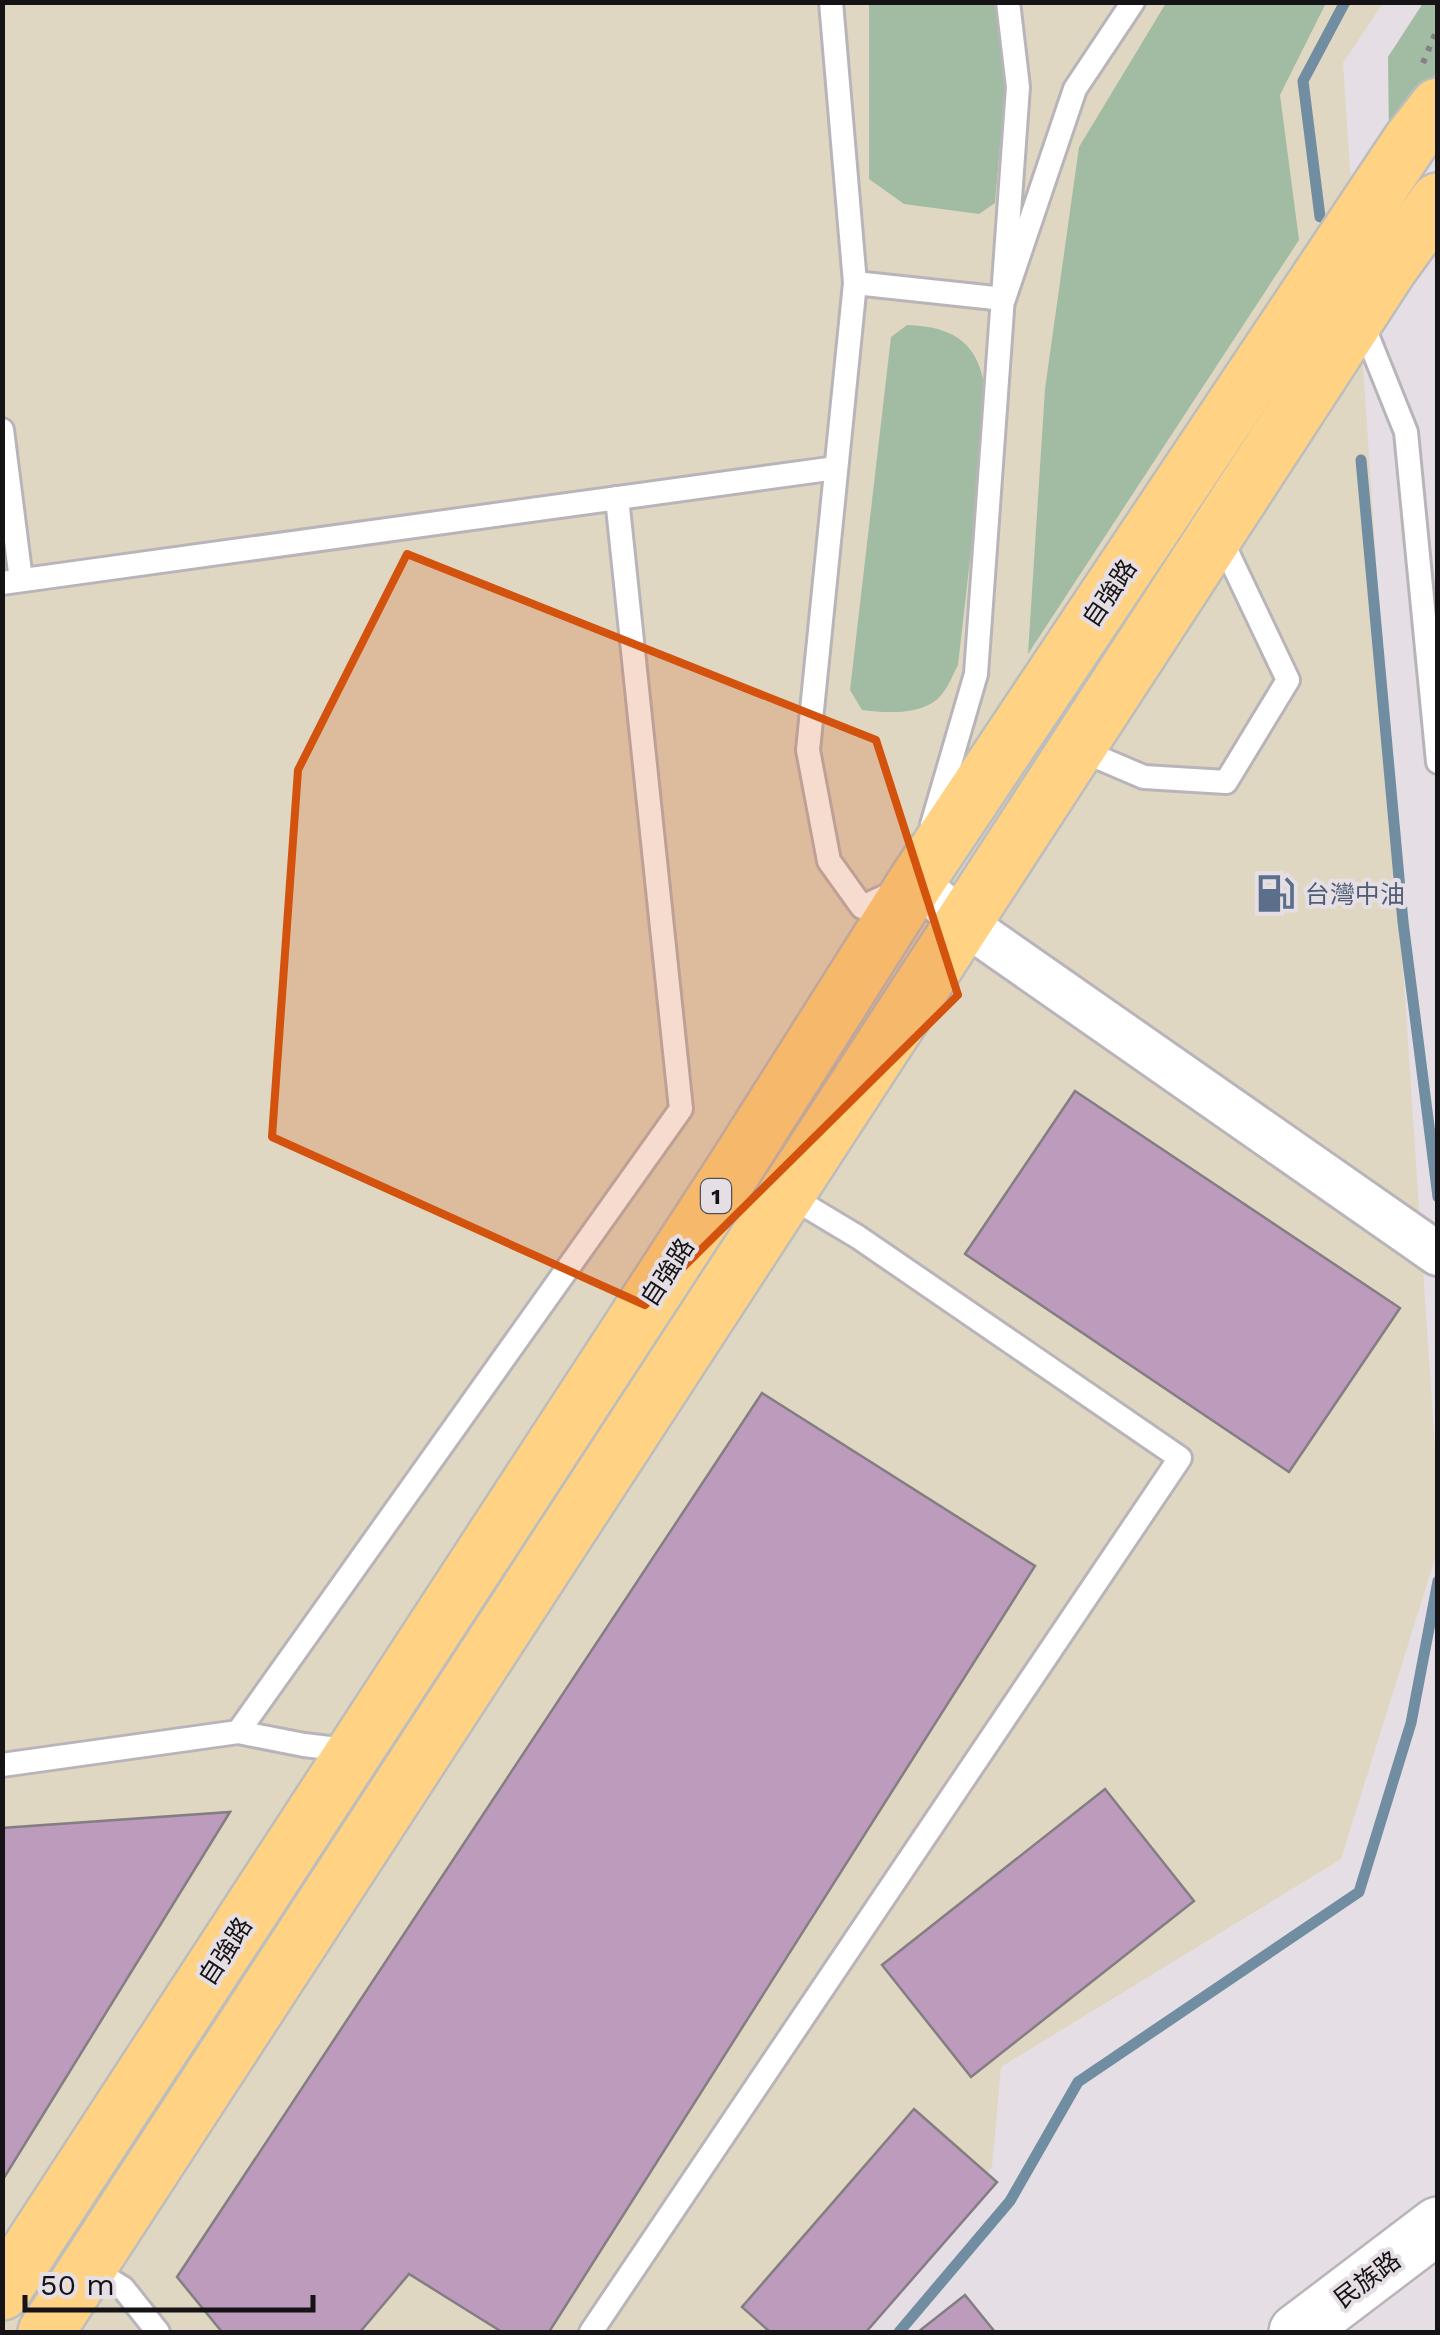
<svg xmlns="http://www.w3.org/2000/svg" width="1440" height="2335" font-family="'Work Sans','Noto Sans TC',sans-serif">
	<rect width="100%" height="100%" fill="#e5dfe5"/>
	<!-- industrial -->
	<polygon fill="#e0d7c2" points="3,3 1383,3 1343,63 1437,1479 1438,1549 1341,1859 1001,2067 992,2167 851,2332 3,2332"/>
	<!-- green -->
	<g fill="#a2bca3">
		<polygon points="869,3 996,3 1006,78 995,203 979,214 904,204 869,179"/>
		<polygon points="1166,3 1326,3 1280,95 1299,240 1028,654 1045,389 1079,147"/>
		<polygon points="1423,3 1437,3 1437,72 1389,140 1388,57"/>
		<path d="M907,325C968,327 984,355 987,410L958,665C953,674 949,686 942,694C925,716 887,713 862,710L850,690L891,337Z"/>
	</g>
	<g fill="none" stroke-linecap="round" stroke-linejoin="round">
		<!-- stream -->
		<g stroke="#718da2" stroke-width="11">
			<polyline points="1320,217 1303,81 1345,2"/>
			<polyline points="1361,460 1403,922 1438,1197"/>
			<polyline points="899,2332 1010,2201 1078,2082 1359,1892 1411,1723 1438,1581"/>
		</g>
	</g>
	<!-- building -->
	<g fill="#bd9bbc" stroke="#837e83" stroke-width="2.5">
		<polygon points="1075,1091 1400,1308 1289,1472 965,1254"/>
		<polygon points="762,1393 1035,1566 549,2332 502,2332 409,2274 360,2332 222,2332 177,2277"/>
		<polygon points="1105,1789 1194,1901 971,2077 882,1965"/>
		<polygon points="230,1812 2,2181 2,1828"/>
		<polygon points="914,2109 997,2182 866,2332 770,2332 742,2307"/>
		<polygon points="965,2295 995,2332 918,2332"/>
	</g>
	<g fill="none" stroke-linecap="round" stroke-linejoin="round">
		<defs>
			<g id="service">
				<polyline points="831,2 855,283 808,750 829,861 862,907 895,892"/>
				<polyline points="855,283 1004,299 1075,89 1133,2"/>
				<polyline points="1361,320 1406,432 1438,762"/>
				<polyline points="2,430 21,580"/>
				<polyline points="2,583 836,468"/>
				<polyline points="1078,749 1144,777 1226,782 1288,680 1220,537"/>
				<polyline points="932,825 976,674 1018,87 1008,2"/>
				<polyline points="238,1732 681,1109 617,498"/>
				<polyline points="2,1765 238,1732 304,1745 355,1751"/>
				<polyline points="89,2267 123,2288 158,2332"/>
				<polyline points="591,2332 1180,1458 858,1237 788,1195"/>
			</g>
			<polyline id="minor" points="916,882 964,923 1438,1254"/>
			<polyline id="secondary" points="1297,2332 1438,2225"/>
			<g id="primary">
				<polyline points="2,2292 735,1168 916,882 1410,142 1438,106"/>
				<polyline points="46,2332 1390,267 1438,201"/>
			</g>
		</defs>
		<!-- service casing -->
		<use href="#service" stroke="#b9b4b9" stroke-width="28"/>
		<!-- minor casing -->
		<use href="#minor" stroke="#b9b4b9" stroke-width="48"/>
		<!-- secondary casing -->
		<use href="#secondary" stroke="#b9b4b9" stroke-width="60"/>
		<!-- primary casing -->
		<use href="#primary" stroke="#bdbdbd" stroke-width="60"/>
		<!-- path -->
		<polyline stroke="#848084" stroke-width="6" stroke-dasharray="5 8" stroke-linecap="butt" points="1423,63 1438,27"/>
		<!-- service -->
		<use href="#service" stroke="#fff" stroke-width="22"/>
		<!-- minor -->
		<use href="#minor" stroke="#fff" stroke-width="42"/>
		<!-- secondary -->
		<use href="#secondary" stroke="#fff" stroke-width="55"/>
		<!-- primary -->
		<use href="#primary" stroke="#ffd383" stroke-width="55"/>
	</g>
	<!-- marked area -->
	<path fill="#d3520d" fill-opacity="0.2" stroke="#d3520d" stroke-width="8" stroke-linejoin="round" d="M407,554L876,740L958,995L645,1305L272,1137L298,770Z"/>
	<!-- icons -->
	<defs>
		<symbol id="fuel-bare" viewBox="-9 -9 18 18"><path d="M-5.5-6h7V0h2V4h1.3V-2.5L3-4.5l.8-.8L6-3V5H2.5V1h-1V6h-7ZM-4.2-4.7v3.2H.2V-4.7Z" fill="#5c6f8a" stroke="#e5dfe5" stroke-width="2.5" paint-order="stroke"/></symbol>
	</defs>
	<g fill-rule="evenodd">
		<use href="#fuel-bare" x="1248" y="866" width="55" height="55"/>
	</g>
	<g text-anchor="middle" stroke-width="8" stroke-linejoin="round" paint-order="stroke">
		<!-- shield labels -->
		<rect fill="#e5dfe5" stroke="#535053" stroke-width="2.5" x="701" y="1179" width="30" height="34" rx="8"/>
		<g font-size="22" font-weight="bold" fill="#151315">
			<text x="716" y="1204">1</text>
		</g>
		<!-- street labels -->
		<g font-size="25" fill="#151315" stroke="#e5dfe5">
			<text transform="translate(1109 593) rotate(-56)" y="9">自強路</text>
			<text transform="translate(667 1272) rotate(-57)" y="9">自強路</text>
			<text transform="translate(225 1951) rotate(-57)" y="9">自強路</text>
			<text transform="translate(1367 2279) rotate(-37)" y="9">民族路</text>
		</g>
		<!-- service labels -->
		<g font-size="25" fill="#4e5e75" stroke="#e5dfe5" text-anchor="start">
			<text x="1305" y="903">台灣中油</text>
		</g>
	</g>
	<!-- border -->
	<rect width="1440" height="2335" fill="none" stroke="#151315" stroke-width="10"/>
	<!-- scale -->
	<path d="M25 2295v15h288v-15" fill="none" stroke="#151315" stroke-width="5"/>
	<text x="40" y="2295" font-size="30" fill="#151315" stroke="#e5dfe5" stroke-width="8" paint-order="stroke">50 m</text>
</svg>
